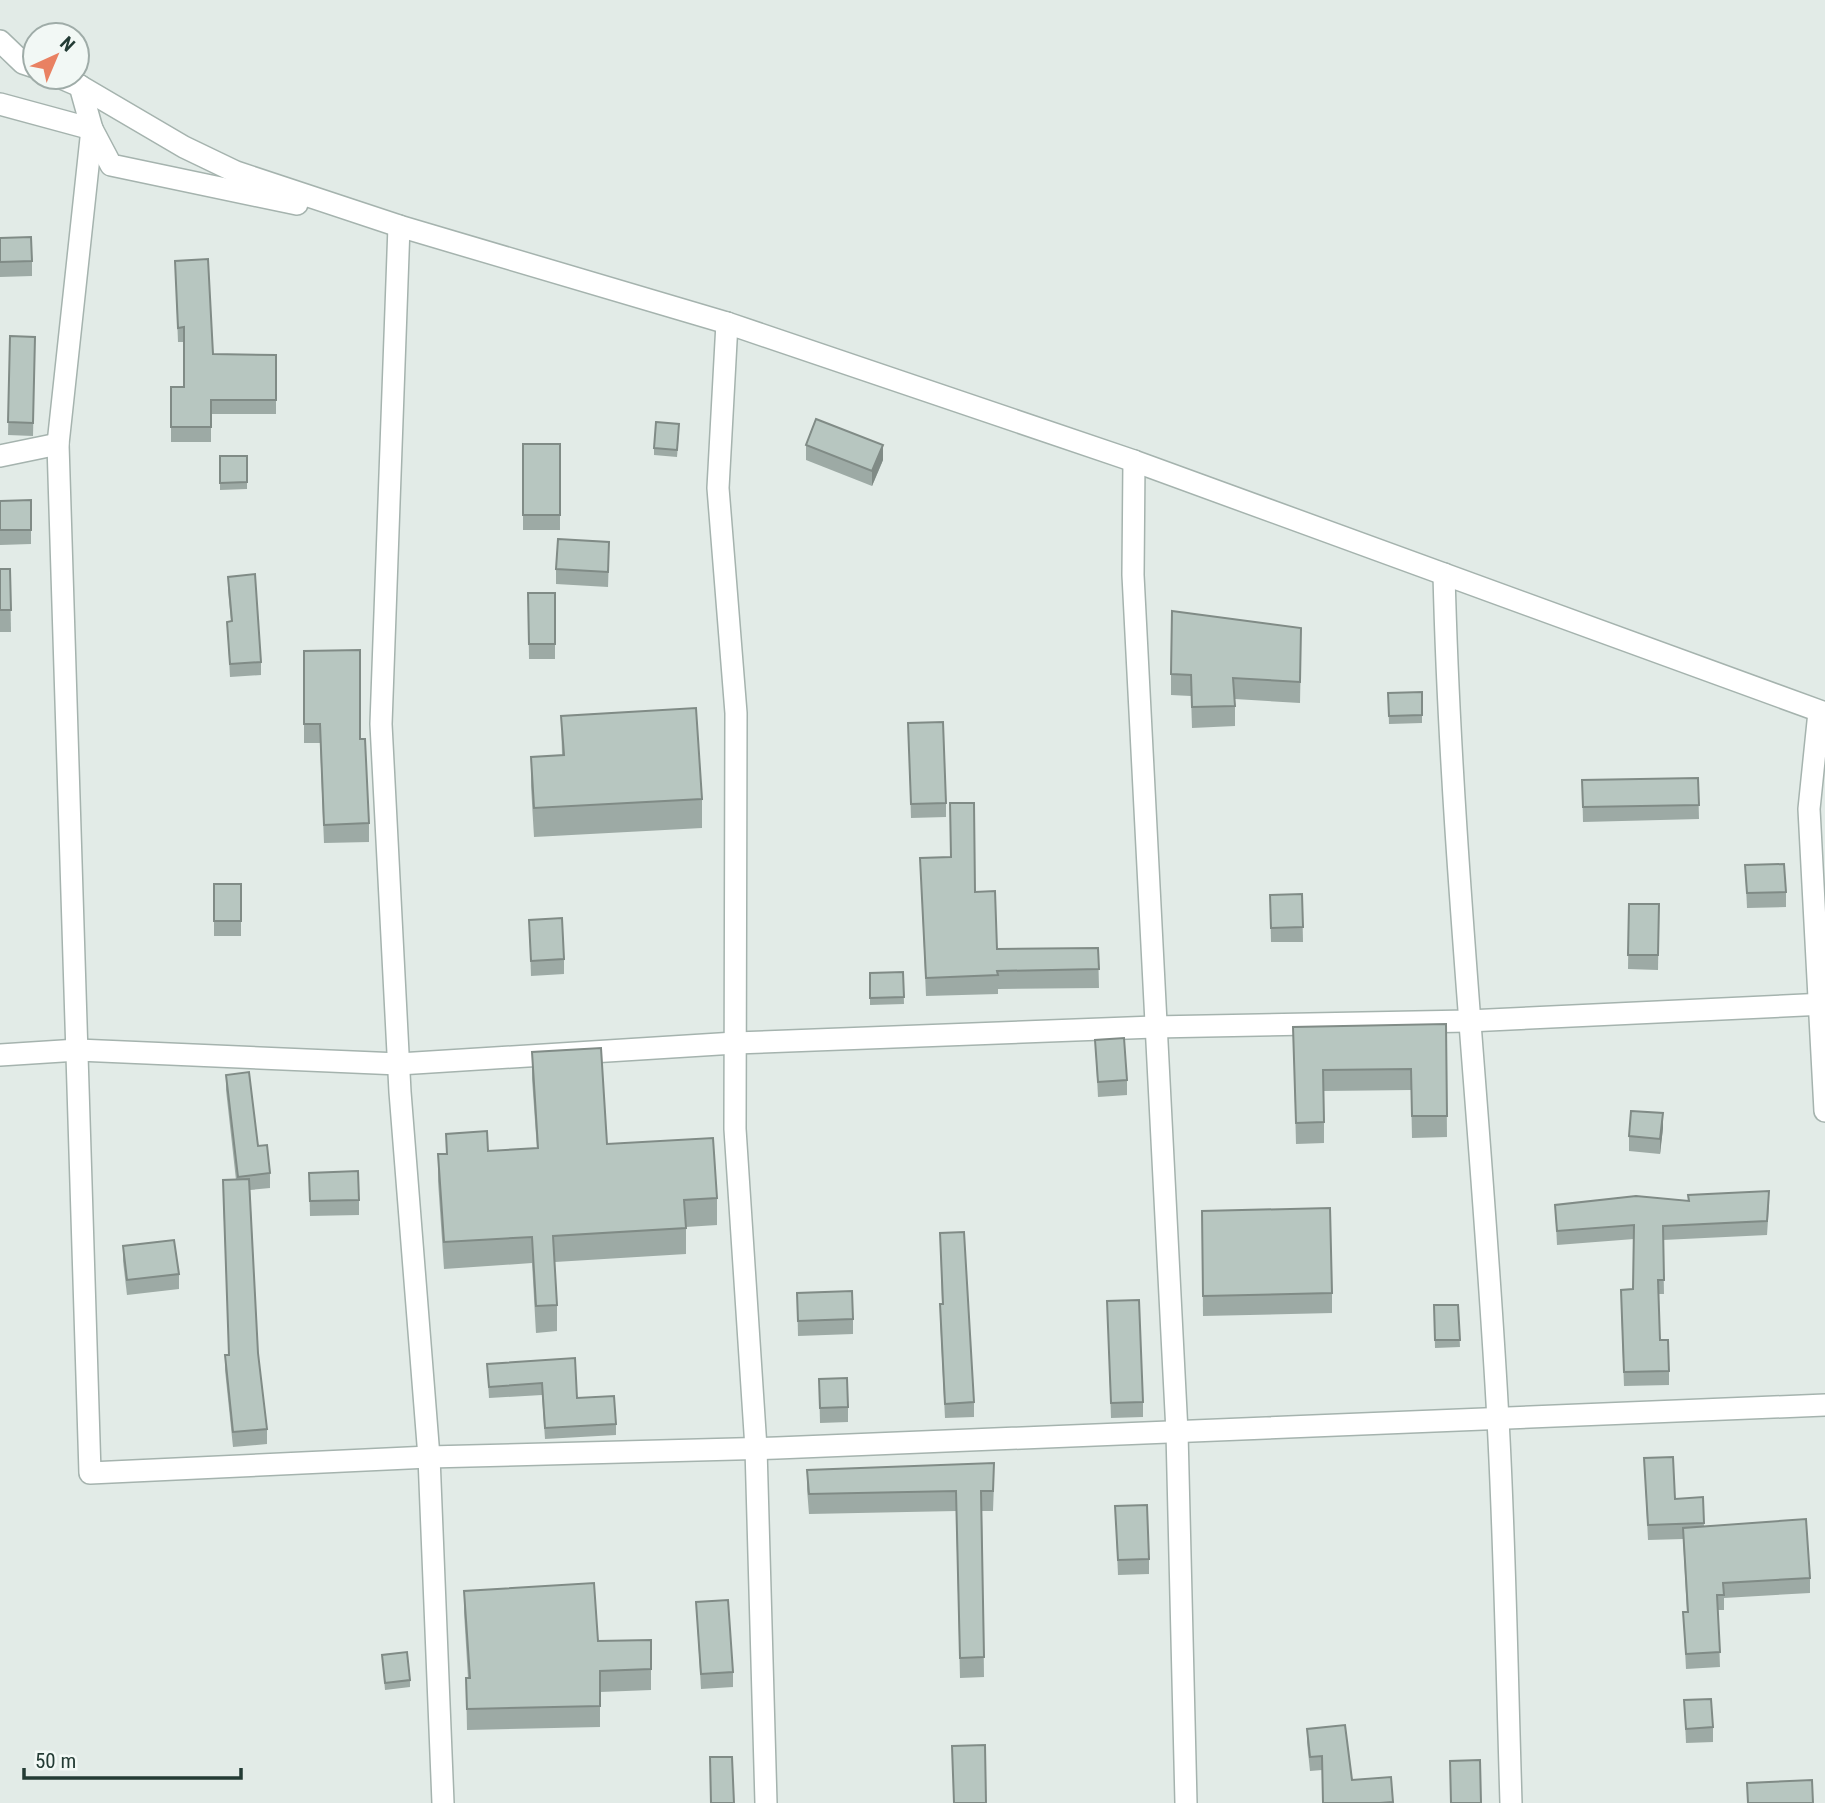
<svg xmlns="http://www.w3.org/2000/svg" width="1825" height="1803" font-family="'Roboto Condensed',sans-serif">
	<rect width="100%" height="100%" fill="#e2ebe7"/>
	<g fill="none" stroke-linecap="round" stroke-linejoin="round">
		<defs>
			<g id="street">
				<polyline points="0,41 23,63 35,67"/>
				<polyline points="59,77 80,86 184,147 236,172 399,226 727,323 1134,461 1825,713"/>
				<polyline points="80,86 92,129 58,444 90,1473 429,1457 777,1448 1825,1405"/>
				<polyline points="0,104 92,129 111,165 297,204"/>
				<polyline points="399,226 381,724 400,1092 429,1457 443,1803"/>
				<polyline points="727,323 718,488 736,713 735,1129 756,1448 766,1803"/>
				<polyline points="0,456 58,444"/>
				<polyline points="1134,461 1133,575 1177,1432 1186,1803"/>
				<path d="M1444,574C1451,857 1483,1138 1498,1420C1505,1547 1507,1675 1511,1803"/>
				<polyline points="1819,712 1809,809 1825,1111"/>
				<polyline points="0,1055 78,1050 399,1064 735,1043 1154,1027 1468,1021 1825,1004"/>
			</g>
		</defs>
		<!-- street casing -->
		<use href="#street" stroke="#a5b3ae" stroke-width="24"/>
		<!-- street -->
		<use href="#street" stroke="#fff" stroke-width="21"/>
	</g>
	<!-- wall -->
	<g fill="#9daaa5">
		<polygon points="0,238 32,261 32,276 0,277"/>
		<polygon points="175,261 213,354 276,355 276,414 211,414 211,442 171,442 171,387 184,387 184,342 178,342"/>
		<polygon points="10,336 35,337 33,436 8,435"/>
		<polygon points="679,431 677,457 654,455 654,448"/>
		<rect x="523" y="444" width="37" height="86"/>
		<polygon points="806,445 883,460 872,486 806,460"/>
		<polygon points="220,456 247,456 247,489 220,490"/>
		<polygon points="0,501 31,530 31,544 0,545"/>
		<polygon points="609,557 608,587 556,584 556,569"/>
		<polygon points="0,569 10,569 11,632 0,632"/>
		<polygon points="228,577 261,662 261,675 230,677 227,622 231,621 228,590"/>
		<polygon points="528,593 555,593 555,659 529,659"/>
		<polygon points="1301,648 1300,703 1235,699 1235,726 1192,728 1191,696 1171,695 1171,674"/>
		<polygon points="304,651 360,739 369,823 369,842 324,843 320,743 304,743"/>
		<polygon points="1422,692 1422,723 1389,724 1388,693"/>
		<polygon points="561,716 702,799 702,828 534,837 531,786 531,757 562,755"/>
		<polygon points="908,723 946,803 946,817 911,818"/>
		<polygon points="1698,778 1699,819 1583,822 1582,780"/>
		<polygon points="950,857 975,892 997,949 1098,948 1099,988 998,989 998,994 926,996 920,858"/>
		<polygon points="1745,865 1786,892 1786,907 1747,908"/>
		<rect x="214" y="884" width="27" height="52"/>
		<polygon points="1302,894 1303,942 1271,942 1270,895"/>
		<polygon points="1629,904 1659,904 1658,970 1628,969"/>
		<polygon points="529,920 564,959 564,974 531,976"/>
		<polygon points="903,972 904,1004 870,1005 870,973"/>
		<polygon points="1446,1024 1447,1137 1412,1138 1411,1090 1324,1091 1324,1143 1296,1144 1293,1027"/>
		<polygon points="1095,1040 1127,1080 1127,1095 1098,1097"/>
		<polygon points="532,1052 607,1144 717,1198 717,1225 686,1227 686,1254 555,1262 557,1305 557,1331 536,1333 532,1263 444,1269 438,1181 438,1154 446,1154 446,1134 488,1151 537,1149 532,1079"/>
		<polygon points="226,1075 270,1173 270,1188 250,1190 258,1353 267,1429 267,1444 233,1447 225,1370 225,1355 229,1355 223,1195 236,1180 226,1090"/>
		<polygon points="1663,1128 1660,1154 1629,1151 1629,1136"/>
		<polygon points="309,1173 359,1200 359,1215 310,1216"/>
		<polygon points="1688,1201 1769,1205 1767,1235 1663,1240 1664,1294 1658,1294 1660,1340 1669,1371 1669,1385 1624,1386 1621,1304 1633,1289 1634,1239 1557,1245 1555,1205"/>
		<polygon points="1202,1211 1332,1293 1332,1313 1203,1316"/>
		<polygon points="940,1233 974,1402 974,1417 945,1418 940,1318 940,1304 942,1304"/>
		<polygon points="123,1246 179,1274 179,1289 127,1295 123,1261"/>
		<polygon points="797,1293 853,1319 853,1334 798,1336"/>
		<polygon points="1107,1301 1143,1402 1143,1417 1111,1418"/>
		<polygon points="1434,1305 1458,1305 1460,1347 1435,1348"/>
		<polygon points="575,1358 577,1398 616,1424 616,1435 545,1439 542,1395 489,1398 487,1364"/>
		<polygon points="819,1379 848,1407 848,1422 820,1423"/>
		<polygon points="1644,1458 1675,1499 1703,1497 1704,1527 1810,1578 1810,1593 1724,1598 1724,1610 1718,1610 1720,1667 1686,1669 1683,1612 1687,1612 1683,1539 1648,1540"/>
		<polygon points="807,1470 994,1483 993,1511 982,1511 984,1677 960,1678 956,1511 809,1514 807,1489"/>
		<polygon points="1115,1506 1149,1559 1149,1574 1118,1575"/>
		<polygon points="464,1591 598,1641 651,1640 651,1690 600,1692 600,1727 467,1730 466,1678 468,1678 464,1612"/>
		<polygon points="696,1602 733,1672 733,1687 701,1689"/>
		<polygon points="382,1655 410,1680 410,1687 385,1690"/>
		<polygon points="1684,1700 1713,1727 1713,1742 1686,1743"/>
		<polygon points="1307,1729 1352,1780 1391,1777 1393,1803 1323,1803 1322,1770 1310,1771 1307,1742"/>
	</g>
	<!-- shaded-wall -->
	<g fill="#808b86">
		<polygon points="883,445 883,460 872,486 872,471"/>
		<polygon points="1663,1113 1663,1128 1660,1154 1660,1139"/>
	</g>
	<!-- building -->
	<g fill="#b7c6c0" stroke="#808b86" stroke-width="2">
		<polygon points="31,237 32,261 0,262 0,238"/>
		<polygon points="208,259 213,354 276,355 276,400 211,400 211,427 171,427 171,387 184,387 184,327 178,328 175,261"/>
		<polygon points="10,336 35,337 33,423 8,422"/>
		<polygon points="816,419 883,445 872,471 806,445"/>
		<polygon points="656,422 679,424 677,450 654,448"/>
		<rect x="523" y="444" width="37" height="71"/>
		<polygon points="220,456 247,456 247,482 220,483"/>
		<polygon points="31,500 31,530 0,530 0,501"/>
		<polygon points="558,539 609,542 608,572 556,569"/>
		<polygon points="0,569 10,569 11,610 0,610"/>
		<polygon points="255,574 261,662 230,664 227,622 232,621 228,577"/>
		<polygon points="528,593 555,593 555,644 529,644"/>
		<polygon points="1172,611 1301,628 1300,682 1233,678 1235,706 1192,707 1191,675 1171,674"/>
		<polygon points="360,650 360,739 365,739 369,823 324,825 320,724 304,724 304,651"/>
		<polygon points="1422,692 1422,715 1389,716 1388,693"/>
		<polygon points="696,708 702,799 534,808 531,757 564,755 561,716"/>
		<polygon points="943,722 946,803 911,804 908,723"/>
		<polygon points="1698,778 1699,805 1583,807 1582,780"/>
		<polygon points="950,803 974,803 975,892 995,891 997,949 1098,948 1099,969 997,971 998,975 926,978 920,858 951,857"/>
		<polygon points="1784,864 1786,892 1747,893 1745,865"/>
		<rect x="214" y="884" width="27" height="37"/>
		<polygon points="1302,894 1303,927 1271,928 1270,895"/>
		<polygon points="1629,904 1659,904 1658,955 1628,955"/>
		<polygon points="562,918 564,959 531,961 529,920"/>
		<polygon points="903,972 904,997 870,998 870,973"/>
		<polygon points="1446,1024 1447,1116 1412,1116 1411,1069 1323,1070 1324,1122 1296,1123 1293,1027"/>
		<polygon points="1124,1038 1127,1080 1098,1082 1095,1040"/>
		<polygon points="601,1048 607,1144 713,1138 717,1198 684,1200 686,1228 553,1236 557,1305 536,1306 532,1237 444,1242 438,1154 447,1154 446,1134 487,1131 488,1151 538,1148 532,1052"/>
		<polygon points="249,1072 258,1146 267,1145 270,1173 238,1177 226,1075"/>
		<polygon points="1631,1111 1663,1113 1660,1139 1629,1136"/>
		<polygon points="358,1171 359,1200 310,1201 309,1173"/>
		<polygon points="249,1179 258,1353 267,1429 233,1432 225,1355 229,1355 223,1180"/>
		<polygon points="1769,1191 1767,1221 1663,1226 1664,1280 1658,1280 1660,1340 1668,1340 1669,1371 1624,1372 1621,1290 1633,1289 1634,1225 1557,1231 1555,1205 1636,1196 1689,1201 1688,1195"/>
		<polygon points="1330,1208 1332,1293 1203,1296 1202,1211"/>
		<polygon points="964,1232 974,1402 945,1404 940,1304 943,1304 940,1233"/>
		<polygon points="174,1240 179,1274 127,1280 123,1246"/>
		<polygon points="852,1291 853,1319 798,1321 797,1293"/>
		<polygon points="1139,1300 1143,1402 1111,1403 1107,1301"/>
		<polygon points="1434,1305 1458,1305 1460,1340 1435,1340"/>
		<polygon points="575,1358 577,1398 614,1396 616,1424 545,1428 542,1383 489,1387 487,1364"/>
		<polygon points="847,1378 848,1407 820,1408 819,1379"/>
		<polygon points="1673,1457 1675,1499 1703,1497 1704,1523 1648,1525 1644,1458"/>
		<polygon points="994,1463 993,1491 981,1491 984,1657 960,1658 956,1491 809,1494 807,1470"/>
		<polygon points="1147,1505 1149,1559 1118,1560 1115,1506"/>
		<polygon points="1806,1519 1810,1578 1723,1583 1724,1595 1717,1595 1720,1652 1686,1654 1683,1612 1688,1612 1683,1528"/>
		<polygon points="594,1583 598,1641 651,1640 651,1669 600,1671 600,1706 467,1709 466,1678 470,1678 464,1591"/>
		<polygon points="728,1600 733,1672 701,1674 696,1602"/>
		<polygon points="407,1652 410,1680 385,1683 382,1655"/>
		<polygon points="1711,1699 1713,1727 1686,1729 1684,1700"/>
		<polygon points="1345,1725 1352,1780 1391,1777 1393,1802 1380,1803 1323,1803 1322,1756 1310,1757 1307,1729"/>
		<polygon points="985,1745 986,1803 954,1803 952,1746"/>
		<polygon points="710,1757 732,1757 734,1803 711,1803"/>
		<polygon points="1480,1760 1481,1803 1451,1803 1450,1761"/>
		<polygon points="1812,1780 1813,1803 1748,1803 1747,1783"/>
	</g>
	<!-- north arrow -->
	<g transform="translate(56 56) rotate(44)"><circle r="33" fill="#f2f8f5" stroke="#9faca8" stroke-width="2"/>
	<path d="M0-5L12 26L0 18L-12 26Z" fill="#e98162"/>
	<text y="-10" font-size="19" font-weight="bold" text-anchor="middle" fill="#233b34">N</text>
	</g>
	<!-- scale -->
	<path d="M24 1768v10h217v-10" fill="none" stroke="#233b34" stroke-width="3.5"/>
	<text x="35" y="1768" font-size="21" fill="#233b34" stroke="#f2f8f5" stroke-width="5" paint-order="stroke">50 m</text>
</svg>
